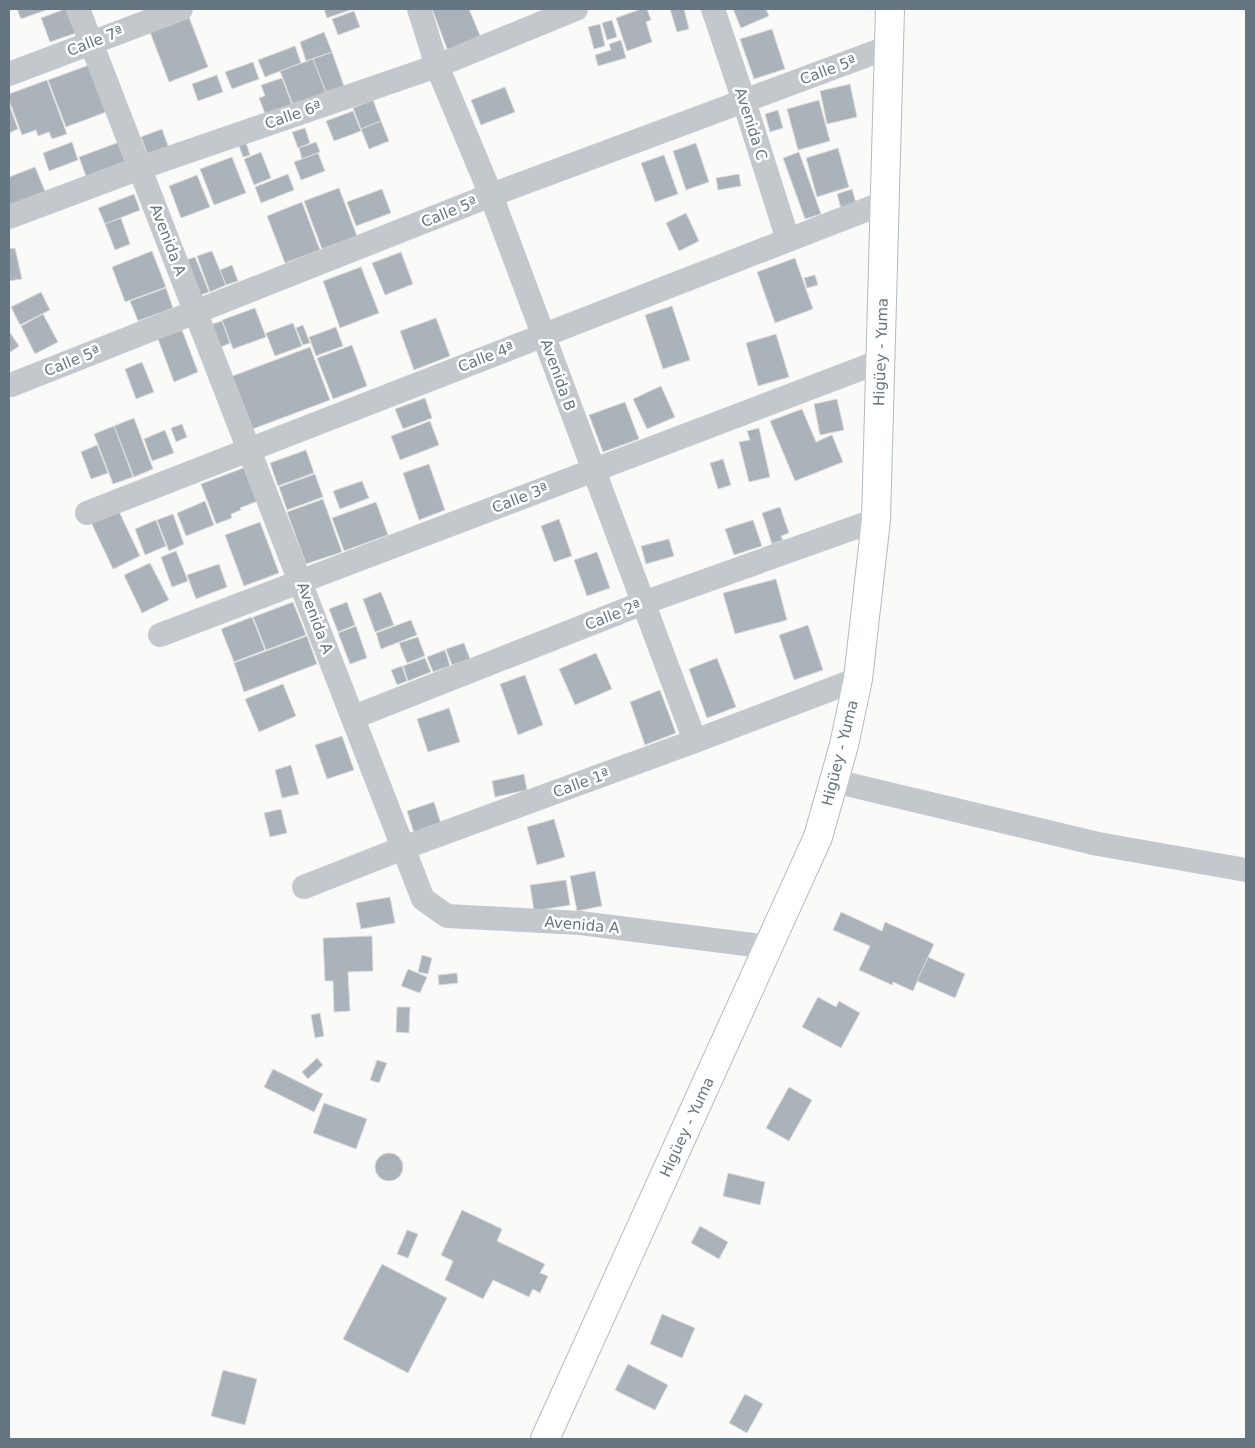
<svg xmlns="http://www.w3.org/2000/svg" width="1255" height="1448" font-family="'DejaVu Sans',sans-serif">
	<rect width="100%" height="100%" fill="#fafaf8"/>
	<!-- building -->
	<g fill="#aab3b9" stroke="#dcdcda">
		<polygon points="17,9 49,9 21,19"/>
		<polygon points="65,9 68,9 76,33 50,42 41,18"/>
		<polygon points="324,9 353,9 327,18"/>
		<polygon points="432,9 469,9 481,38 448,51"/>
		<polygon points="641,9 647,9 651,20 646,22 652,42 627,51 616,18"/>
		<polygon points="670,9 684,9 689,29 677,32"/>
		<polygon points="733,9 766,9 769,16 741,28"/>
		<polygon points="354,11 360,27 338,35 332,19"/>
		<polygon points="189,17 208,67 169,82 150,32"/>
		<polygon points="612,20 617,37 607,40 602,23"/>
		<polygon points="600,24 605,46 594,49 588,27"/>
		<polygon points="772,29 785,69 754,79 740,39"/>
		<polygon points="324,32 332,52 306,61 300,42"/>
		<polygon points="621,40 626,58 598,66 595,55 611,50 609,44"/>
		<polygon points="295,46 301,63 265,77 258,60"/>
		<polygon points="332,52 344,86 326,92 313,59"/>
		<polygon points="313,59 326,93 293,105 280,71"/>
		<polygon points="253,62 259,79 232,89 225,72"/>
		<polygon points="92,64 109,111 66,127 48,80"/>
		<polygon points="217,75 223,92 198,101 192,84"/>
		<polygon points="282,78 292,105 266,116 259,98 265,96 261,85"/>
		<polygon points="47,80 67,134 52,139 49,132 38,136 36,130 22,135 9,100 9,94"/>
		<polygon points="850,84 857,117 827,124 820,91"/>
		<polygon points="505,87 515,112 481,125 471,100"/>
		<polygon points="373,100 381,121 361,129 353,108"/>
		<polygon points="819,100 830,141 798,150 787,109"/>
		<polygon points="9,104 18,129 9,133"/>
		<polygon points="778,110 783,128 770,132 765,114"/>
		<polygon points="353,111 361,131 334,141 326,121"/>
		<polygon points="381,121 389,141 369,149 361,129"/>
		<polygon points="305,128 310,143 298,148 292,132"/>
		<polygon points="162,129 170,151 149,158 141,137"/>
		<polygon points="122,141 131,166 88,182 79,157"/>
		<polygon points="72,142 78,160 49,171 43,153"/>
		<polygon points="316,142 320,152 302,159 299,148"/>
		<polygon points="246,143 250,155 243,157 239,146"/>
		<polygon points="696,143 709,182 686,190 673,151"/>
		<polygon points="838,148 849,187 817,197 806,158"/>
		<polygon points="261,152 271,178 254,185 244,159"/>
		<polygon points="799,152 821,214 805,219 783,158"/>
		<polygon points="318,153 325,171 301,180 294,162"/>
		<polygon points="664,155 678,194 655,202 641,163"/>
		<polygon points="232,157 246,193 214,205 200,169"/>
		<polygon points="35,167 47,196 12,209 9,201 9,177"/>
		<polygon points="288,174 294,190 261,203 255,187"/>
		<polygon points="739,174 741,186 718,190 716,178"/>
		<polygon points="197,175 210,207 181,218 169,186"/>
		<polygon points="339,188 357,236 322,249 304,201"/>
		<polygon points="382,189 391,213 356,226 347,202"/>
		<polygon points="852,189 856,203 841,208 837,194"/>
		<polygon points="134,194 140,210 105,224 98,208"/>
		<polygon points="302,202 320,250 285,263 267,216"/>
		<polygon points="686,213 699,241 679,251 666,223"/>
		<polygon points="121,218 130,244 115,250 105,224"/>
		<polygon points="15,248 22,279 9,281 9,249"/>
		<polygon points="152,251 166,287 125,302 112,267"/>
		<polygon points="212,251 226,285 210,292 197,256"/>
		<polygon points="401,252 413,284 385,295 372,263"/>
		<polygon points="195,257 209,292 193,298 180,262"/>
		<polygon points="795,258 813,309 775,323 757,272"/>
		<polygon points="232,265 238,281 226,285 220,270"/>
		<polygon points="361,267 379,313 340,328 323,281"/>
		<polygon points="815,275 818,285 807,288 804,278"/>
		<polygon points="166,288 173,308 138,321 130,301"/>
		<polygon points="41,292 50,310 20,325 11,307"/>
		<polygon points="672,306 690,360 663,369 645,315"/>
		<polygon points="255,308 266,337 233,349 222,320"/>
		<polygon points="43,314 58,342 35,354 21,326"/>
		<polygon points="436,318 450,356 414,370 400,331"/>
		<polygon points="222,321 230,343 219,348 210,325"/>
		<polygon points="293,323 302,346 275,356 266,333"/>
		<polygon points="303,325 310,343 303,345 296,328"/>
		<polygon points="336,327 343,346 316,356 309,337"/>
		<polygon points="182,330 198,372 174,382 158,339"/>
		<polygon points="9,331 19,346 9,353"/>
		<polygon points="776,334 789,377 758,386 746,343"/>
		<polygon points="352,345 367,386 333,399 317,358"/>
		<polygon points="310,347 330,400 250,430 230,377"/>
		<polygon points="142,362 154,392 136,399 125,369"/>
		<polygon points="661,386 675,417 647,429 633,399"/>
		<polygon points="425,398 432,418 403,429 395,409"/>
		<polygon points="837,399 844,430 820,435 814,404"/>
		<polygon points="625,402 639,439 603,452 589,415"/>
		<polygon points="802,409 816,442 832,435 843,462 795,481 770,421"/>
		<polygon points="134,418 153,469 134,477 114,426"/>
		<polygon points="430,421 439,445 400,460 391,436"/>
		<polygon points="182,424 187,437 176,442 171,428"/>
		<polygon points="114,426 133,477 113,484 94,434"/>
		<polygon points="759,428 770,477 749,482 739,442 750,440 747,431"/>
		<polygon points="165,430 174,453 152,461 144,439"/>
		<polygon points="97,445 108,473 91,479 81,452"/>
		<polygon points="306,450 314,473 278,486 270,463"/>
		<polygon points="723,459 731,485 718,489 710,463"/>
		<polygon points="429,464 445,510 419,520 403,473"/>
		<polygon points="246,467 258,501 240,508 241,510 231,514 232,518 216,524 201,484"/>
		<polygon points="315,474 323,497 287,510 279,487"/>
		<polygon points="362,481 369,498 340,509 333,491"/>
		<polygon points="323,499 342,552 306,564 287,512"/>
		<polygon points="205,501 214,525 186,536 177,513"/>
		<polygon points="376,502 388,535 344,551 332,518"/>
		<polygon points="116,505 140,556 113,569 89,518"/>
		<polygon points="780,507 789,533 781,536 783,540 772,544 762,513"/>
		<polygon points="173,514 184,544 169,551 157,520"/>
		<polygon points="559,519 572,556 554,562 541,526"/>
		<polygon points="156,520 166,546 145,555 135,529"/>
		<polygon points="753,520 762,546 734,555 725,529"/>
		<polygon points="260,522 279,573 244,586 225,535"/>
		<polygon points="669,539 674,556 646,564 641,546"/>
		<polygon points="176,551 188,581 172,587 161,557"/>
		<polygon points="597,552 610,588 587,596 574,560"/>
		<polygon points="150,563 169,600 142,613 124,575"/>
		<polygon points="219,564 227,587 196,599 187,575"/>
		<polygon points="776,579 787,620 735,634 723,593"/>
		<polygon points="381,592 394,625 375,632 363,599"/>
		<polygon points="293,602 306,635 266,650 253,617"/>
		<polygon points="347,602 355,625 338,632 329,609"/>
		<polygon points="252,617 265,650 234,662 221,629"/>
		<polygon points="411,620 417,635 381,649 376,633"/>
		<polygon points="808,625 823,670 794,680 779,635"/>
		<polygon points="356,626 367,658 350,664 338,633"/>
		<polygon points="307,636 317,664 244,692 234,663"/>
		<polygon points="418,637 425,656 407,663 399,643"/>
		<polygon points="464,643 470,659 452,665 446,649"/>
		<polygon points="445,650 450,666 433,672 427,657"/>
		<polygon points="596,653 612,689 575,705 559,669"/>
		<polygon points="425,658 431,672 408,681 403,666"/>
		<polygon points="717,658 736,707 707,718 689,669"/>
		<polygon points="402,666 407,681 397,685 391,670"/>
		<polygon points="525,675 543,725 518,735 500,684"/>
		<polygon points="283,684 296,716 259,732 245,699"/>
		<polygon points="660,690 676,733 645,745 630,702"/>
		<polygon points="449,708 460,742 428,752 417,719"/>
		<polygon points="342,736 354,770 327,779 315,745"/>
		<polygon points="291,765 299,794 282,798 275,770"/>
		<polygon points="524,774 527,790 495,797 492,781"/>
		<polygon points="434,802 442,827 415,836 407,811"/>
		<polygon points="281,809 287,833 270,837 264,813"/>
		<polygon points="554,819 565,857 537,865 527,827"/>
		<polygon points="595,871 602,906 577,911 570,876"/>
		<polygon points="566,880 570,905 534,911 530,885"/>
		<polygon points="390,897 395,923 361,929 356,903"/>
		<polygon points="841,912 882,931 885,922 934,944 913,991 893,982 892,985 859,970 870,946 833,930"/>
		<polygon points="372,936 373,971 348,972 350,1011 334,1012 333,981 325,981 323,938"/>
		<polygon points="422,955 432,958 428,974 418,972"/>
		<polygon points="928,957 965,974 955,998 917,981"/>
		<polygon points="408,969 427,977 420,993 401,986"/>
		<polygon points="457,973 458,983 439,985 438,975"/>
		<polygon points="818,997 836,1007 839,1001 860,1013 841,1048 802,1027"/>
		<polygon points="397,1007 410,1007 409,1033 396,1032"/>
		<polygon points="320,1013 324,1036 315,1038 311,1015"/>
		<polygon points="317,1058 323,1065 308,1079 302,1072"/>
		<polygon points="377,1060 387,1063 379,1083 370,1080"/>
		<polygon points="273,1069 323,1094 314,1112 264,1087"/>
		<polygon points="789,1087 812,1100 789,1141 766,1128"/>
		<polygon points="324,1103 367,1119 356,1149 313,1133"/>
		<circle cx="389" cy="1167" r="14"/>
		<polygon points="728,1173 765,1182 760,1205 723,1196"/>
		<polygon points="462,1210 502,1229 497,1241 545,1264 540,1273 548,1276 540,1293 533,1289 529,1297 493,1280 483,1299 445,1280 453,1261 441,1255"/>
		<polygon points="700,1226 728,1242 719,1259 691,1243"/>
		<polygon points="407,1230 418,1234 408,1258 397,1254"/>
		<polygon points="382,1264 447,1298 408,1373 343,1339"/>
		<polygon points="662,1314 695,1328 682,1358 650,1344"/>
		<polygon points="628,1364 668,1385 655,1410 615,1390"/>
		<polygon points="223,1370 257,1379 245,1425 211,1416"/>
		<polygon points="745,1394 763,1404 747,1433 729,1423"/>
	</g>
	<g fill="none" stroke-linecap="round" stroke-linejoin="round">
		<defs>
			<polyline id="secondary" points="545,1439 818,837 844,745 858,679 876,520 890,9"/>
		</defs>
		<!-- secondary casing -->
		<use href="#secondary" stroke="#b3babf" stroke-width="30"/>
		<!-- street -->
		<g stroke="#c3c8cc" stroke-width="24">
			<polyline points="78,9 423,899 447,916 580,923 769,947"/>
			<polyline points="419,9 437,66 491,195 695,741"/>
			<polyline points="713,9 744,101 788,240"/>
			<polyline points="9,74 181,9"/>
			<polyline points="9,217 140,168 437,66 576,9"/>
			<polyline points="11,385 491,195 889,47"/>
			<polyline points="87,513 886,202"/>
			<polyline points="160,635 881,361"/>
			<polyline points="354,717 643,603 876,520"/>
			<polyline points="834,781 1098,844 1246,870"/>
			<polyline points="304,887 403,848 695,741 858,679"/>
		</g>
		<!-- secondary -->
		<use href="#secondary" stroke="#fff" stroke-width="28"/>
	</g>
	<g text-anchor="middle" stroke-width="5" stroke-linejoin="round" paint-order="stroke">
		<!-- street labels -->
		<g font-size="15" fill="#657683" stroke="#fff">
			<text transform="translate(95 41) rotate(-21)" y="5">Calle 7ª</text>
			<text transform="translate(828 70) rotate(-20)" y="5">Calle 5ª</text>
			<text transform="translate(293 115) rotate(-19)" y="5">Calle 6ª</text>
			<text transform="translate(751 124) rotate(72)" y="5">Avenida C</text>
			<text transform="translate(449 212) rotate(-22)" y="5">Calle 5ª</text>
			<text transform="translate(168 240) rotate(69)" y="5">Avenida A</text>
			<text transform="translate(881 352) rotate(-88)" y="5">Higüey - Yuma</text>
			<text transform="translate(486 357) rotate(-21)" y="5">Calle 4ª</text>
			<text transform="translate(72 361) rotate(-22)" y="5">Calle 5ª</text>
			<text transform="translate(558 375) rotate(70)" y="5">Avenida B</text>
			<text transform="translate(520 498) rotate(-21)" y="5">Calle 3ª</text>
			<text transform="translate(613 615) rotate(-21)" y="5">Calle 2ª</text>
			<text transform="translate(315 618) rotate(69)" y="5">Avenida A</text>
			<text transform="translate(840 753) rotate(-76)" y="5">Higüey - Yuma</text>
			<text transform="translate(581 783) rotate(-20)" y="5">Calle 1ª</text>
			<text transform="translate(582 925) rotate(5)" y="5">Avenida A</text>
			<text transform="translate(687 1127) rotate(-65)" y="5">Higüey - Yuma</text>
		</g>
	</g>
	<!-- border -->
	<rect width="1255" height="1448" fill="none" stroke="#657683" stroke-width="20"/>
</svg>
